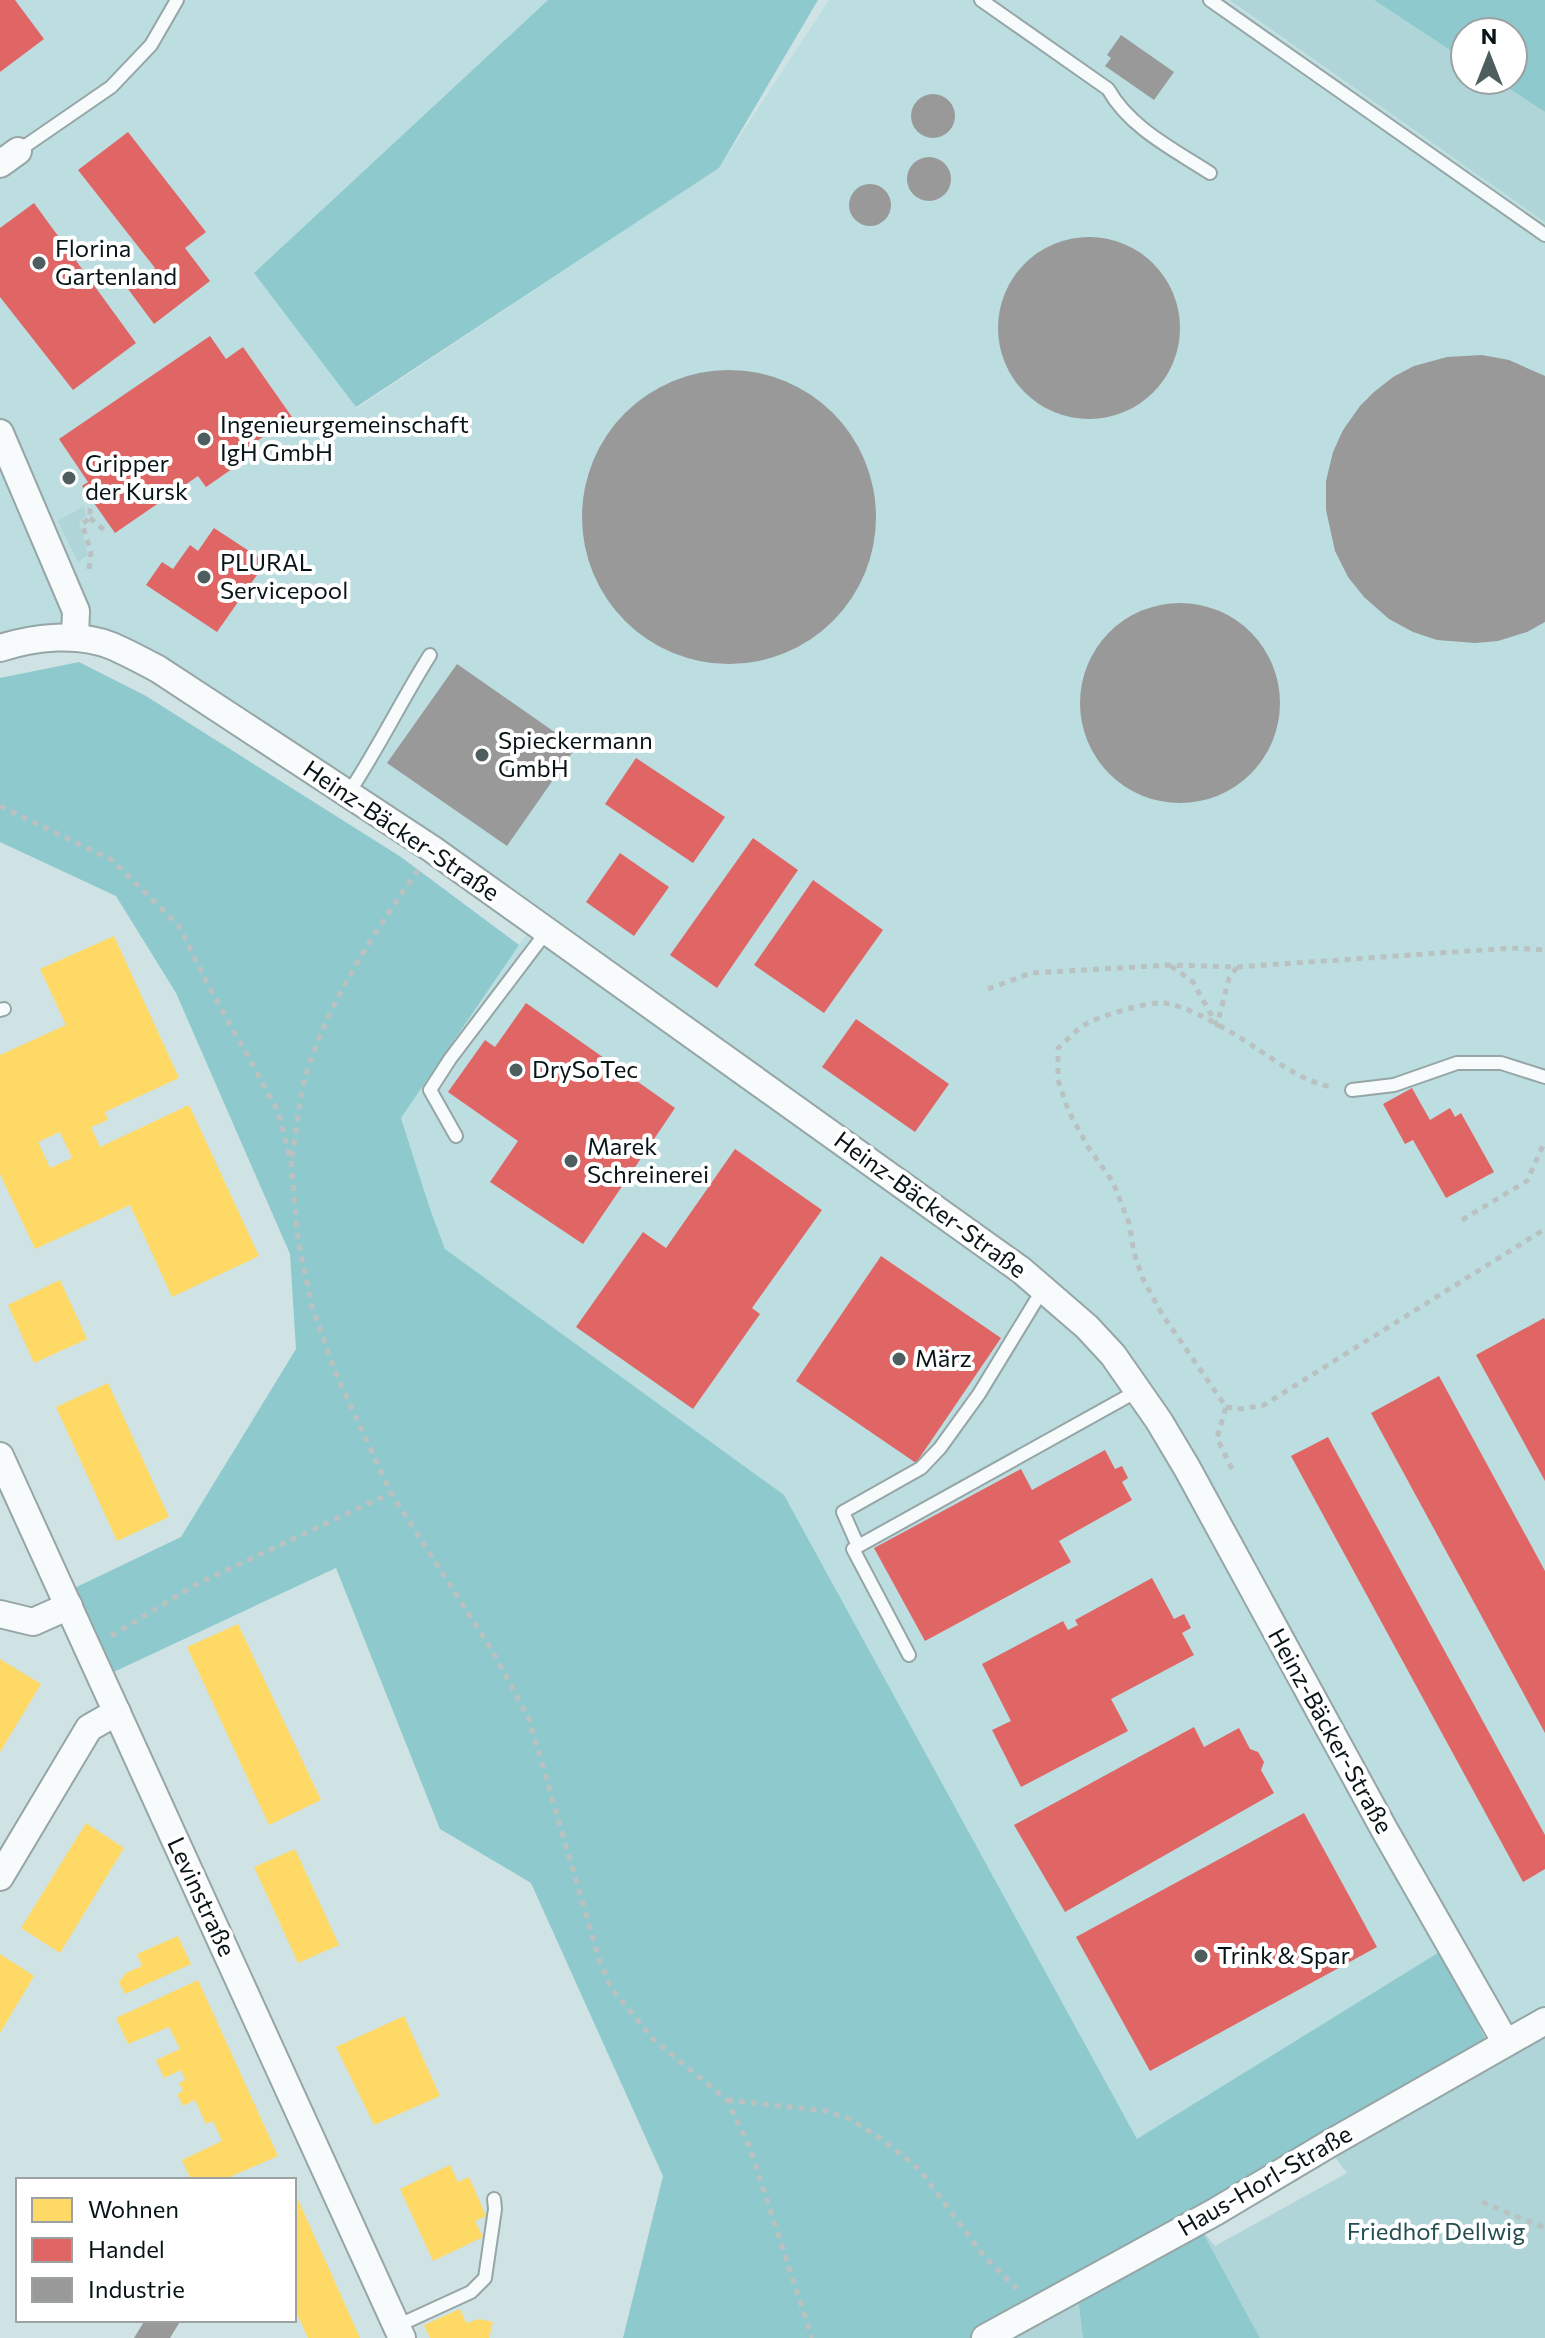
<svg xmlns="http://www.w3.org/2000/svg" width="1545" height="2338" font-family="Commissioner,sans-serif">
	<rect width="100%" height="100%" fill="#cfe3e5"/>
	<!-- built -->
	<polygon fill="#bcdee0" points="0,0 548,0 254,273 322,360 356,407 354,410 719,168 829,0 1227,0 1545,222 1545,2005 1510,2024 1463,1944 1441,1952 1137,2139 784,1495 445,1249 430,1209 401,1118 530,929 1019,1274 1050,1299 1112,1362 1154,1424 1200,1505 1209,1501 1150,1389 1125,1357 1063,1294 1024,1266 916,1182 159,668 82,628 46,639 19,642 0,648"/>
	<!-- green -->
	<g fill="#b0d5d8">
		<polygon points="1229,0 1374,0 1465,60 1465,80 1496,80 1545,112 1545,222"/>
		<polygon points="84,506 86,516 79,522 88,555 78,562 58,521"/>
		<polygon points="1545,2037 1545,2338 1260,2338 1201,2229 1215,2246 1347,2173 1330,2151"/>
		<polygon points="1078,2298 1083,2338 1002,2338"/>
	</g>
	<!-- forest -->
	<g fill="#8ec9cd">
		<polygon points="548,0 818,0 719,168 356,407 254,273"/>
		<polygon points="1374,0 1545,0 1545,112 1496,80 1513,80 1513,32 1465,32 1465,60"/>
		<polygon points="79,662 146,696 401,857 519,945 401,1118 430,1209 445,1249 784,1495 1137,2139 1441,1951 1489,2046 979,2338 623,2338 663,2176 531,1883 440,1829 336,1568 105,1676 66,1592 181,1537 296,1349 290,1254 176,993 116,896 0,842 0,678"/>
		<polygon points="1201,2229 1260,2338 1083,2338 1078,2298"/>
	</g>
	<!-- homes -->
	<g fill="#ffd966" fill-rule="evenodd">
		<path d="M114,936L179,1078L105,1112L108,1120L91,1127L100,1147L189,1105L259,1256L172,1297L130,1205L35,1249L0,1174V1055L66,1025L40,969ZM60,1132L72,1158L50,1168L38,1142Z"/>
		<polygon points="60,1280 87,1339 34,1363 8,1305"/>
		<polygon points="108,1383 169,1517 117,1541 56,1407"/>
		<polygon points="238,1624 321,1800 269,1825 187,1647"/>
		<polygon points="0,1659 41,1684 0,1752"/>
		<polygon points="86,1823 124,1848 60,1953 21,1928"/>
		<polygon points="295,1849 339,1945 298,1963 254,1867"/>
		<polygon points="178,1936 191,1964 125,1994 119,1982 126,1973 142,1966 137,1954"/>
		<polygon points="0,1954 34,1976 0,2033"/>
		<polygon points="198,1980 278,2156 223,2180 191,2180 182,2160 222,2141 213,2121 206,2124 195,2100 183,2106 177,2094 183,2091 179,2083 185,2080 181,2070 164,2078 156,2060 180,2049 169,2027 128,2044 116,2018"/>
		<polygon points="404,2016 440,2096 374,2125 336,2047"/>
		<polygon points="450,2165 458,2182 469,2177 486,2216 475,2221 483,2237 433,2261 400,2189"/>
		<polygon points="294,2191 335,2282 360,2338 308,2338 294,2307"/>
		<polygon points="460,2309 466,2323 479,2319 493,2322 489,2338 430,2338 424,2325"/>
	</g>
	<!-- shops -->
	<g fill="#e06666">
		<polygon points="0,0 15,0 44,39 0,72"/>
		<polygon points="128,132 206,232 185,248 210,281 154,324 128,289 155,268 78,170"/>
		<polygon points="34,203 136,343 73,390 0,297 0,228"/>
		<polygon points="210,336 226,359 243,347 292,417 226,462 232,469 206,487 198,476 115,533 82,486 88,482 59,439"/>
		<polygon points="214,528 266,562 217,632 146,585 162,562 173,569 190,545 198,551"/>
		<polygon points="636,758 725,817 693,863 605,804"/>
		<polygon points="753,838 798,870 717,988 670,955"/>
		<polygon points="620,853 669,887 634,936 586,902"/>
		<polygon points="813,880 883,930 824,1013 754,965"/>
		<polygon points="526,1003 675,1108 583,1244 490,1182 518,1141 448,1092 485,1040 495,1047"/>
		<polygon points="856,1019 949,1084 915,1132 822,1067"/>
		<polygon points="1412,1088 1430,1120 1450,1108 1455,1117 1461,1113 1494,1172 1446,1198 1413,1140 1405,1144 1383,1104"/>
		<polygon points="735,1149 822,1210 752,1308 760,1314 693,1409 576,1327 643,1232 666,1248"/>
		<polygon points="881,1256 1001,1338 916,1463 796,1381"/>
		<polygon points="1544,1318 1545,1320 1545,1481 1476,1355"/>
		<polygon points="1439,1376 1545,1571 1545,1733 1371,1413"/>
		<polygon points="1328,1437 1545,1835 1545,1869 1523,1882 1291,1456"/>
		<polygon points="1105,1450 1115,1469 1122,1466 1128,1478 1122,1482 1132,1500 1059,1541 1071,1562 925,1641 874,1548 1021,1469 1032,1490"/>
		<polygon points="1152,1578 1174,1619 1184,1614 1191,1628 1182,1633 1194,1655 1111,1699 1128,1731 1021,1787 992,1730 1011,1721 982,1664 1063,1621 1068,1630 1078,1625 1075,1620"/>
		<polygon points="1194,1727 1204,1747 1239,1728 1250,1749 1258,1752 1264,1762 1261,1770 1274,1793 1065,1912 1014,1825"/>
		<polygon points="1304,1813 1377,1947 1150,2071 1076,1937"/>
	</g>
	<!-- industry -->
	<g fill="#999">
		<polygon points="1121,35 1174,72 1154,100 1105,66 1111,58 1107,55"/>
		<circle cx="933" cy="116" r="22"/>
		<circle cx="929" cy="179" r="22"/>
		<circle cx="870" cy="205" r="21"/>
		<circle cx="1089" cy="328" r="91"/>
		<polygon points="1482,355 1509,360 1545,376 1545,622 1527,632 1498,641 1475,643 1437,640 1413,632 1389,619 1364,597 1348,577 1335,551 1326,510 1326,481 1333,452 1343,430 1360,406 1374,392 1393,377 1414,366 1447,357"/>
		<circle cx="729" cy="517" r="147"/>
		<circle cx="1180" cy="703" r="100"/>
		<polygon points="457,664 576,747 507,846 387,763"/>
		<polygon points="145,2320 181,2320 170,2338 134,2338"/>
	</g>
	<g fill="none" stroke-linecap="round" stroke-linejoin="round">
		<defs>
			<g id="service">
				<path d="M981,0L1108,89C1130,128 1173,149 1210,173"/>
				<polyline points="1210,0 1545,235"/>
				<polyline points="18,151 111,87 151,45 177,0"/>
				<path d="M348,794C378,749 401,701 430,655"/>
				<polyline points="0,1010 4,1009"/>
				<polyline points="1352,1090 1394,1085 1457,1063 1501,1063 1545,1077"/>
				<polyline points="456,1136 430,1090 450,1059 547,931"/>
				<polyline points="858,1546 843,1512 921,1468 940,1448 979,1394 1043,1289"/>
				<polyline points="909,1655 853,1549 1139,1390"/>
				<polyline points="397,2326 471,2292 485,2278 495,2209 494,2199"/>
			</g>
			<g id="minor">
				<polyline points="0,164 18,151"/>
				<polyline points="0,433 76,611 75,637"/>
				<path d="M0,648C35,637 78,632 112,646C128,653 143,661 158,669L432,849L1021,1270L1087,1327L1113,1355L1159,1421L1187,1468L1384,1829L1506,2043"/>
				<polyline points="0,1456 402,2338"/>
				<polyline points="0,1614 33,1622 69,1606"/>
				<polyline points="0,1877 89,1728 117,1712"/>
				<polyline points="985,2338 1215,2212 1329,2144 1545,2021"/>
			</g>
		</defs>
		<!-- service casing -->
		<use href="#service" stroke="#96a5a6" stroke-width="16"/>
		<!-- minor casing -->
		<use href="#minor" stroke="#96a5a6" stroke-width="30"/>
		<!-- path -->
		<g stroke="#bac1c1" stroke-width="5" stroke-dasharray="6 6" stroke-linecap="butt">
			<polyline points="90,518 104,530"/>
			<polyline points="89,569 91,552 82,524 90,518 90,509 93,502"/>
			<polyline points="0,806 112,860 179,926 207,983 278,1111 291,1162 298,1240 312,1307 336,1374 391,1493 493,1652 529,1719 599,1959 611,1988 654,2040 727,2100 750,2148 812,2338"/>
			<polyline points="1171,966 1193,982 1217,1025 1229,978 1237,967"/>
			<polyline points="988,989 1031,973 1171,965 1237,967 1512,948 1545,950"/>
			<path d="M292,1157C297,1129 299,1098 307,1071C331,997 374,933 418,870"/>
			<polyline points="1462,1220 1527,1181 1545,1141"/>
			<polyline points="1226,1407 1241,1409 1264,1405 1545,1229"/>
			<path d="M1232,1469L1217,1438L1226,1407L1162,1314L1143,1279L1134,1253L1129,1223L1113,1182L1088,1147L1068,1110L1058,1080V1048C1067,1041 1076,1029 1086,1024C1100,1016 1146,1002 1162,1003C1187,1004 1235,1034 1256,1048C1279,1063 1304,1082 1332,1087"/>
			<polyline points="111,1636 197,1584 391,1493"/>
			<polyline points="727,2100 826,2111 850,2119 880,2138 919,2169 984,2256 1017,2289"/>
			<polyline points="1482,2202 1545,2228"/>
		</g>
		<!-- service -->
		<use href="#service" stroke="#f8fbfb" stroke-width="12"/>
		<!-- minor -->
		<use href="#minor" stroke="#f8fbfb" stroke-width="26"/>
	</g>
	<!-- markers -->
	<g fill="#4e5d5e" stroke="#fff" stroke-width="3">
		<circle cx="39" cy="263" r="8"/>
		<circle cx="204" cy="439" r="8"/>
		<circle cx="69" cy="478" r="8"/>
		<circle cx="204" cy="577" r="8"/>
		<circle cx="482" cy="755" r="8"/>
		<circle cx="516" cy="1070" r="8"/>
		<circle cx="571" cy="1161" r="8"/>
		<circle cx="899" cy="1359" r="8"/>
		<circle cx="1201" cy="1956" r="8"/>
	</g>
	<g text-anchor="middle" stroke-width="8" stroke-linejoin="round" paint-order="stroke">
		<!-- poi labels -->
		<g font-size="24" fill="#081516" stroke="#fff" text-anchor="start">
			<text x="55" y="257">Florina<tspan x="55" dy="28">Gartenland</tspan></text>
			<text x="220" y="433">Ingenieurgemeinschaft<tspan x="220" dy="28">IgH GmbH</tspan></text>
			<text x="85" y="472">Gripper<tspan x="85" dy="28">der Kursk</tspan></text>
			<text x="220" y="571">PLURAL<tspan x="220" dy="28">Servicepool</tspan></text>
			<text x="498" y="749">Spieckermann<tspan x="498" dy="28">GmbH</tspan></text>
			<text x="532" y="1078">DrySoTec</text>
			<text x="587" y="1155">Marek<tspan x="587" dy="28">Schreinerei</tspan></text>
			<text x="915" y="1367">März</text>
			<text x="1217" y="1964">Trink &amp; Spar</text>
		</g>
		<!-- street labels -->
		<g font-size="24" fill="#081516" stroke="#fff">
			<text transform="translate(401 831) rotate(34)" y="8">Heinz-Bäcker-Straße</text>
			<text transform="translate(930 1205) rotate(36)" y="8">Heinz-Bäcker-Straße</text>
			<text transform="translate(1330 1731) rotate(61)" y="8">Heinz-Bäcker-Straße</text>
			<text transform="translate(201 1897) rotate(65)" y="8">Levinstraße</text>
			<text transform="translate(1265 2181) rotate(-30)" y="8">Haus-Horl-Straße</text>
		</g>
		<!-- park labels -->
		<g font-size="24" fill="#254e52" stroke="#fff">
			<text x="1436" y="2240">Friedhof Dellwig</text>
		</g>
	</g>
	<!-- legend -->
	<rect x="16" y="2178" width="280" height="144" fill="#ffffff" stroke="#9ca1a2" stroke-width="2"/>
	<rect x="32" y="2198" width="40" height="24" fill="#ffd966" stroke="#9ca1a2" stroke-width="2"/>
	<text x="88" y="2218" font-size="24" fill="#081516">Wohnen</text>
	<rect x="32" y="2238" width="40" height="24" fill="#e06666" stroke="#9ca1a2" stroke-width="2"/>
	<text x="88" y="2258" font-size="24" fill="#081516">Handel</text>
	<rect x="32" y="2278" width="40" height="24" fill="#999999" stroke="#9ca1a2" stroke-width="2"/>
	<text x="88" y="2298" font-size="24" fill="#081516">Industrie</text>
	<!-- north arrow -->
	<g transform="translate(1489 56)"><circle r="38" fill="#ffffff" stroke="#9ca1a2" stroke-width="2"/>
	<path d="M0-6L14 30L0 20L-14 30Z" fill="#4e5d5e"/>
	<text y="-12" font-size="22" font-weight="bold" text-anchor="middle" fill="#081516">N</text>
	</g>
</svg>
